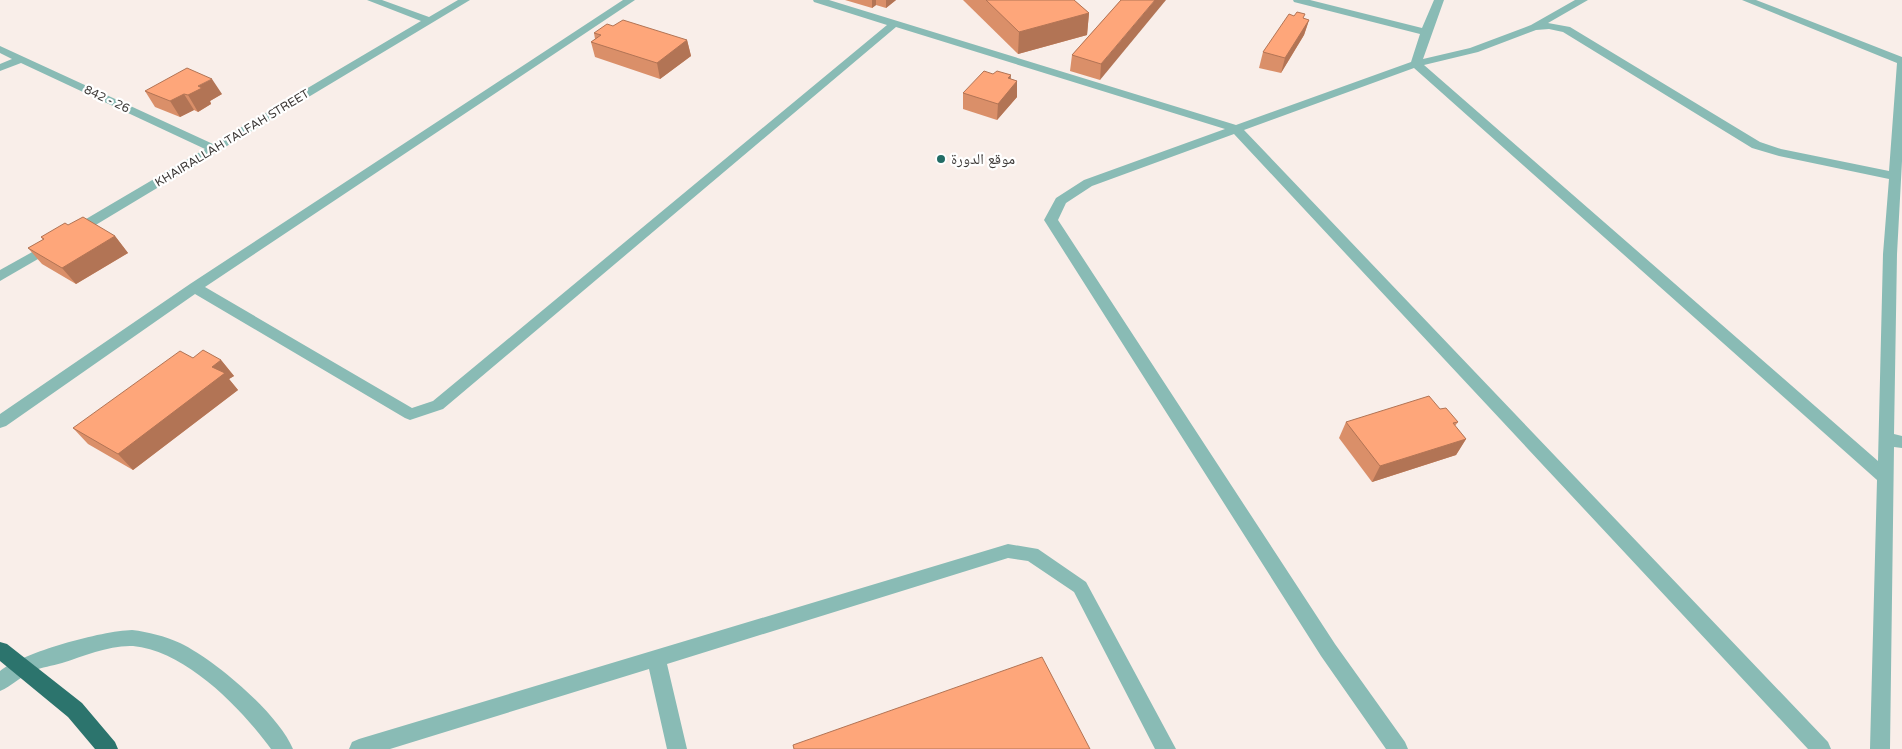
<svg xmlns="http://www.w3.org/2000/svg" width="1902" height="749" font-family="'Varela Round','Noto Naskh Arabic',sans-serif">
	<rect width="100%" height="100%" fill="#f9eee9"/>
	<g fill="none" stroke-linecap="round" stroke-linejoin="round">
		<!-- lane -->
		<polygon fill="#89bbb5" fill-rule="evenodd" points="1008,544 1038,549 1086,582 1176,749 1155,749 1074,592 1028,561 1008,558 667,664 687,749 667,749 649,669 390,749 349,749 352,742 359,739"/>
		<!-- street -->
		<g fill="#89bbb5" fill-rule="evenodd">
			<polygon points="367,0 382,0 429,17 458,0 470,0 79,235 69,235 67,232 69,229 205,149 21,63 0,71 0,64 12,59 0,53 0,46 213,144 421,21"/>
			<path d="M623,0H635L205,287L412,408L433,401L887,25L814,2L813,0H829L1236,125L1411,62L1420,34L1294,2L1293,0H1310L1422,28L1434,0H1444L1423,59L1470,48L1531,25L1575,0H1588L1548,23L1570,27L1760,142L1781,149L1889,171L1897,63L1742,0H1756L1902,57V161L1897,254L1894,434L1902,436V448L1894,447L1890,749H1870L1877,480L1414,68L1244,130L1828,742L1831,749H1808L1234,134L1092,186L1066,203L1058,220L1335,644L1405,742L1408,749H1386L1321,656L1044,220L1056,198L1084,180L1225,129L896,27L443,409L410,420L405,418L195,294L6,426L0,428V414L190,284ZM1549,29L1563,32L1752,148L1779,156L1889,179L1883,254L1878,461L1424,65L1478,52L1536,30Z"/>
			<polygon points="52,241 57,242 59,245 57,248 0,281 0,270"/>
			<path d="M132,630C149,632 164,636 180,643C215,660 278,713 293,749H271C241,708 186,651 133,646C109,645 84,656 62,663C52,666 42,667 33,671C21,676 12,686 0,691V671C24,652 101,631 132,630Z"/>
		</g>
		<!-- highway -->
		<polygon fill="#2c746d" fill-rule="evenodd" points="0,642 7,644 82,703 115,742 118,749 95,749 68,717 0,661"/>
	</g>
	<!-- wall -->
	<g fill="#da8f69">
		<polygon points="845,0 896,0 886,8 876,5 872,8"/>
		<polygon points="963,0 1074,0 1089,13 1087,35 1018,54"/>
		<polygon points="1121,0 1100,80 1070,71 1072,55"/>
		<polygon points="1294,16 1309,20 1304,35 1281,73 1259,68 1263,52"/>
		<polygon points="613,26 687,40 691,56 660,79 595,57 591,42 595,39 594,33"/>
		<polygon points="1011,79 1017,81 1017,97 997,120 963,109 963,93"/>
		<polygon points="145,91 222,94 210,101 211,104 198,112 194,110 180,117 155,107"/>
		<polygon points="68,225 115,236 128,253 76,284 42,264 28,248 43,240 41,237"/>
		<polygon points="193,358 221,360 234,376 229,379 238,390 133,470 88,444 73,428"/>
		<polygon points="1440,409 1458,422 1455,426 1466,439 1456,455 1372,482 1339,438 1346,422"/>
	</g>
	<!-- shaded-wall -->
	<g fill="#b27455">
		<polygon points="872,0 876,0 876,5 872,8"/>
		<polygon points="886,0 896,0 886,8"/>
		<polygon points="1155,0 1166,0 1100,80 1101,64"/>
		<polygon points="1089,13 1087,35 1018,54 1019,32"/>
		<polygon points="1309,20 1304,35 1281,73 1285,58"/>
		<polygon points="687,40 691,56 660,79 657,63"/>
		<polygon points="1011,75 1010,89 1017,81 1017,97 997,120 998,104 1008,78"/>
		<polygon points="212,79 222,94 210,101 211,104 198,112 188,95 198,86"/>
		<polygon points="184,94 194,110 180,117 170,101"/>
		<polygon points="115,236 128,253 76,284 62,268"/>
		<polygon points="221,360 234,376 229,379 238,390 133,470 118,454 212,367"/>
		<polygon points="1466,439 1456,455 1372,482 1380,466"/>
	</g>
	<!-- building -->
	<g fill="#fea67a" stroke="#b27455">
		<polygon points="986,0 1074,0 1089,13 1019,32"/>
		<polygon points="1121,0 1155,0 1101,64 1072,55"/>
		<polygon points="1297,12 1305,14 1303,18 1309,20 1285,58 1263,52 1289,14 1294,16"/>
		<polygon points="623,20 687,40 657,63 591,42 601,35 594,33 607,24 613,26"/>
		<polygon points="187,68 212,79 198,86 202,88 188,95 184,94 170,101 145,91"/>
		<polygon points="984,71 993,74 997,71 1011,75 1008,78 1017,81 998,104 963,93"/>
		<polygon points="83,217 115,236 62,268 28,248 44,239 41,237 65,223 68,225"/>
		<polygon points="203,350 221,360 212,367 225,373 118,454 73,428 180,351 193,358"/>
		<polygon points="1429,396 1440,409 1446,408 1458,422 1453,423 1466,439 1380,466 1346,422"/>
		<polygon points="1042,657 1090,749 794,749 793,745"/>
	</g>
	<!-- markers -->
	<circle fill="#226c65" stroke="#fff" stroke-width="2" cx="941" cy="159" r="5"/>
	<g text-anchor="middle" stroke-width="4.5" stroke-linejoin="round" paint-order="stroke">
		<!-- far-street labels -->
		<g font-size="12" fill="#3e3a38" stroke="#fff">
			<text transform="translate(107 99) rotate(25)" y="4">842 - 26</text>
			<text transform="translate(232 138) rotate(-31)" y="4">KHAIRALLAH TALFAH STREET</text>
		</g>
		<!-- poi labels -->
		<g font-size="15" fill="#3e3a38" stroke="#fff" text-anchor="start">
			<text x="951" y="164">موقع الدورة</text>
		</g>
	</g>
</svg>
